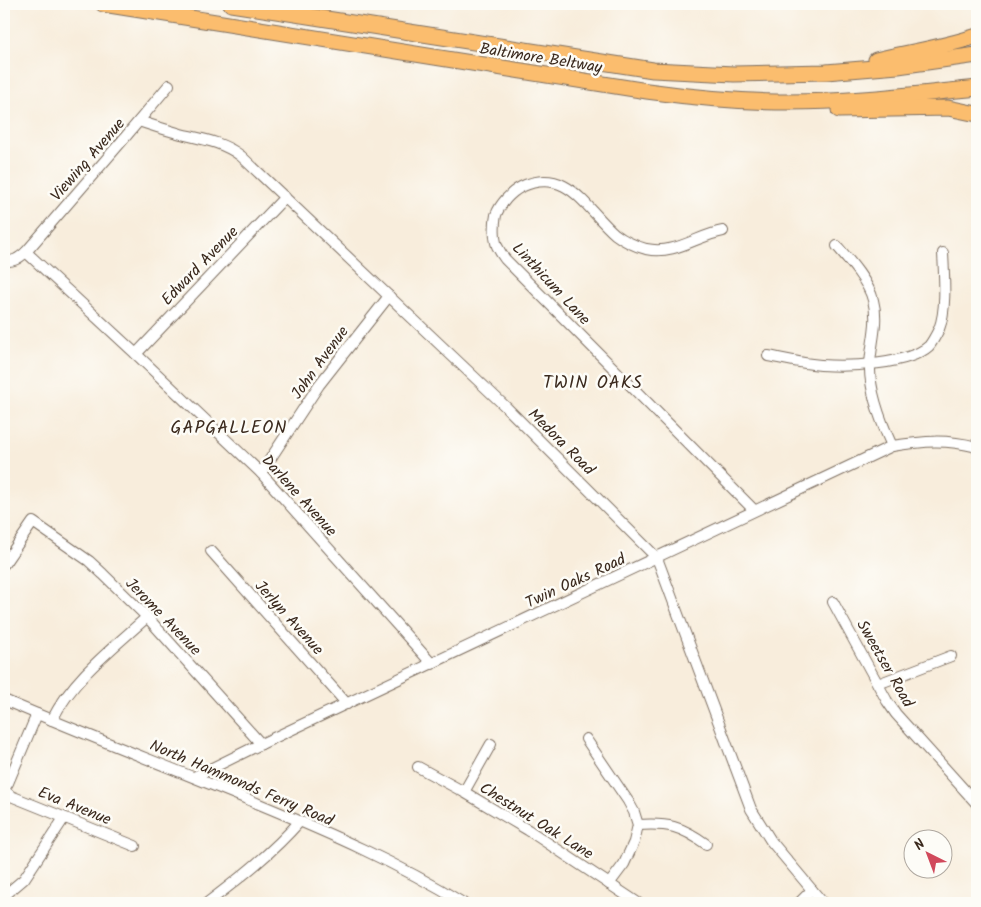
<svg xmlns="http://www.w3.org/2000/svg" width="981" height="907" font-family="Kalam,sans-serif">
	<rect width="100%" height="100%" fill="#fdfcf7"/>
	<filter id="ink" filterUnits="userSpaceOnUse"><feTurbulence type="fractalNoise" baseFrequency=".02" numOctaves="2"/><feDisplacementMap in="SourceGraphic" scale="10" xChannelSelector="R" yChannelSelector="G"/><feConvolveMatrix kernelMatrix="1 2 1 2 8 2 1 2 1" color-interpolation-filters="sRGB"/></filter>
	<filter id="wash" filterUnits="userSpaceOnUse"><feTurbulence type="fractalNoise" baseFrequency=".0096" numOctaves="4" result="noise"/><feDisplacementMap in="SourceGraphic" scale="20" xChannelSelector="R" yChannelSelector="G"/><feGaussianBlur stdDeviation="1.12" result="paint"/><feColorMatrix in="noise" values="0 0 0 0 0 0 0 0 0 0 0 0 0 0 0 0 0 1.4 0 .05"/><feComposite in="paint" operator="in"/></filter>
	<g filter="url(#wash)">
		<rect width="100%" height="100%" fill="#f8eddc"/>
	</g>
	<g filter="url(#ink)">
		<g fill="none" stroke-linecap="round" stroke-linejoin="round">
			<defs>
				<g id="minor">
					<path d="M139,121C153,126 167,130 181,134C202,139 223,142 241,156L507,408L657,558L751,809L771,841L823,903"/>
					<path d="M723,231C696,236 676,255 646,249C635,246 624,241 615,234C586,209 567,165 521,187C511,192 500,204 496,215C494,224 494,238 497,246C499,250 502,255 505,259L754,510"/>
					<path d="M837,246C849,260 869,283 873,300C879,322 871,343 870,365C869,392 881,422 892,446"/>
					<polyline points="26,252 136,354 261,473 432,664"/>
					<path d="M4,260C13,263 19,258 26,252L122,141L169,85"/>
					<polyline points="136,354 285,197"/>
					<path d="M768,356C785,359 803,364 821,365C848,367 908,365 929,346C933,341 936,335 939,329C947,309 944,275 943,253"/>
					<polyline points="261,473 319,385 389,296"/>
					<polyline points="211,551 347,704"/>
					<polyline points="4,564 33,522 89,561 103,574 147,617 261,744"/>
					<polyline points="833,602 887,701 896,714 977,804"/>
					<polyline points="878,684 951,656"/>
					<path d="M4,700C88,736 174,769 259,804C329,833 398,863 463,903"/>
					<path d="M52,720C73,678 113,648 147,617"/>
					<polyline points="586,739 628,801 634,812 638,825 634,842 624,864 609,884"/>
					<polyline points="418,767 464,792 528,830 638,903"/>
					<path d="M194,777L261,744L892,446C925,441 945,439 977,447"/>
					<polyline points="4,789 8,783 37,714"/>
					<polyline points="4,790 11,796 135,846"/>
					<polyline points="464,792 491,744"/>
					<path d="M638,825C668,823 681,826 706,844"/>
					<polyline points="4,896 24,879 64,818"/>
					<path d="M207,903C240,878 273,852 300,821"/>
					<polyline points="799,903 812,890"/>
				</g>
				<g id="highway">
					<path d="M103,4L647,91C690,97 733,101 776,102C843,103 910,95 977,88"/>
					<polyline points="231,4 653,70 734,74 826,72 898,66 977,55"/>
					<path d="M876,60C910,52 944,47 977,36"/>
					<polyline points="839,110 948,108 977,114"/>
				</g>
			</defs>
			<!-- minor casing -->
			<use href="#minor" stroke="#7d6e60" stroke-width="12"/>
			<!-- highway casing -->
			<use href="#highway" stroke="#7d6e60" stroke-width="17"/>
			<!-- minor -->
			<use href="#minor" stroke="#fff" stroke-width="10"/>
			<!-- highway -->
			<use href="#highway" stroke="#fbbd6e" stroke-width="15"/>
		</g>
	</g>
	<g text-anchor="middle" stroke-width="5" stroke-linejoin="round" paint-order="stroke">
		<!-- street labels -->
		<g font-size="16" fill="#3b2a1e" stroke="#fdfcf7">
			<text transform="translate(541 57) rotate(9)" y="6">Baltimore Beltway</text>
			<text transform="translate(87 159) rotate(-49)" y="6">Viewing Avenue</text>
			<text transform="translate(199 265) rotate(-46)" y="6">Edward Avenue</text>
			<text transform="translate(552 283) rotate(47)" y="6">Linthicum Lane</text>
			<text transform="translate(319 362) rotate(-54)" y="6">John Avenue</text>
			<text transform="translate(562 441) rotate(45)" y="6">Medora Road</text>
			<text transform="translate(300 495) rotate(48)" y="6">Darlene Avenue</text>
			<text transform="translate(575 580) rotate(-25)" y="6">Twin Oaks Road</text>
			<text transform="translate(164 616) rotate(46)" y="6">Jerome Avenue</text>
			<text transform="translate(290 617) rotate(48)" y="6">Jerlyn Avenue</text>
			<text transform="translate(886 663) rotate(60)" y="6">Sweetser Road</text>
			<text transform="translate(242 782) rotate(23)" y="6">North Hammonds Ferry Road</text>
			<text transform="translate(75 805) rotate(22)" y="6">Eva Avenue</text>
			<text transform="translate(537 820) rotate(32)" y="6">Chestnut Oak Lane</text>
		</g>
		<!-- neighbourhood labels -->
		<g font-size="18" letter-spacing="1" fill="#3b2a1e" stroke="#fdfcf7">
			<text x="593" y="388">TWIN OAKS</text>
			<text x="229" y="433">GAPGALLEON</text>
		</g>
	</g>
	<!-- margin -->
	<rect width="981" height="907" fill="none" stroke="#fdfcf7" stroke-width="20"/>
	<!-- north arrow -->
	<g transform="translate(928 854) rotate(318)"><circle r="24" fill="#fdfcf7" stroke="#afa8a0"/>
	<path d="M0-4L9 19L0 12L-9 19Z" fill="#d1495b"/>
	<text y="-8" font-size="14" font-weight="bold" text-anchor="middle" fill="#3b2a1e">N</text>
	</g>
</svg>
